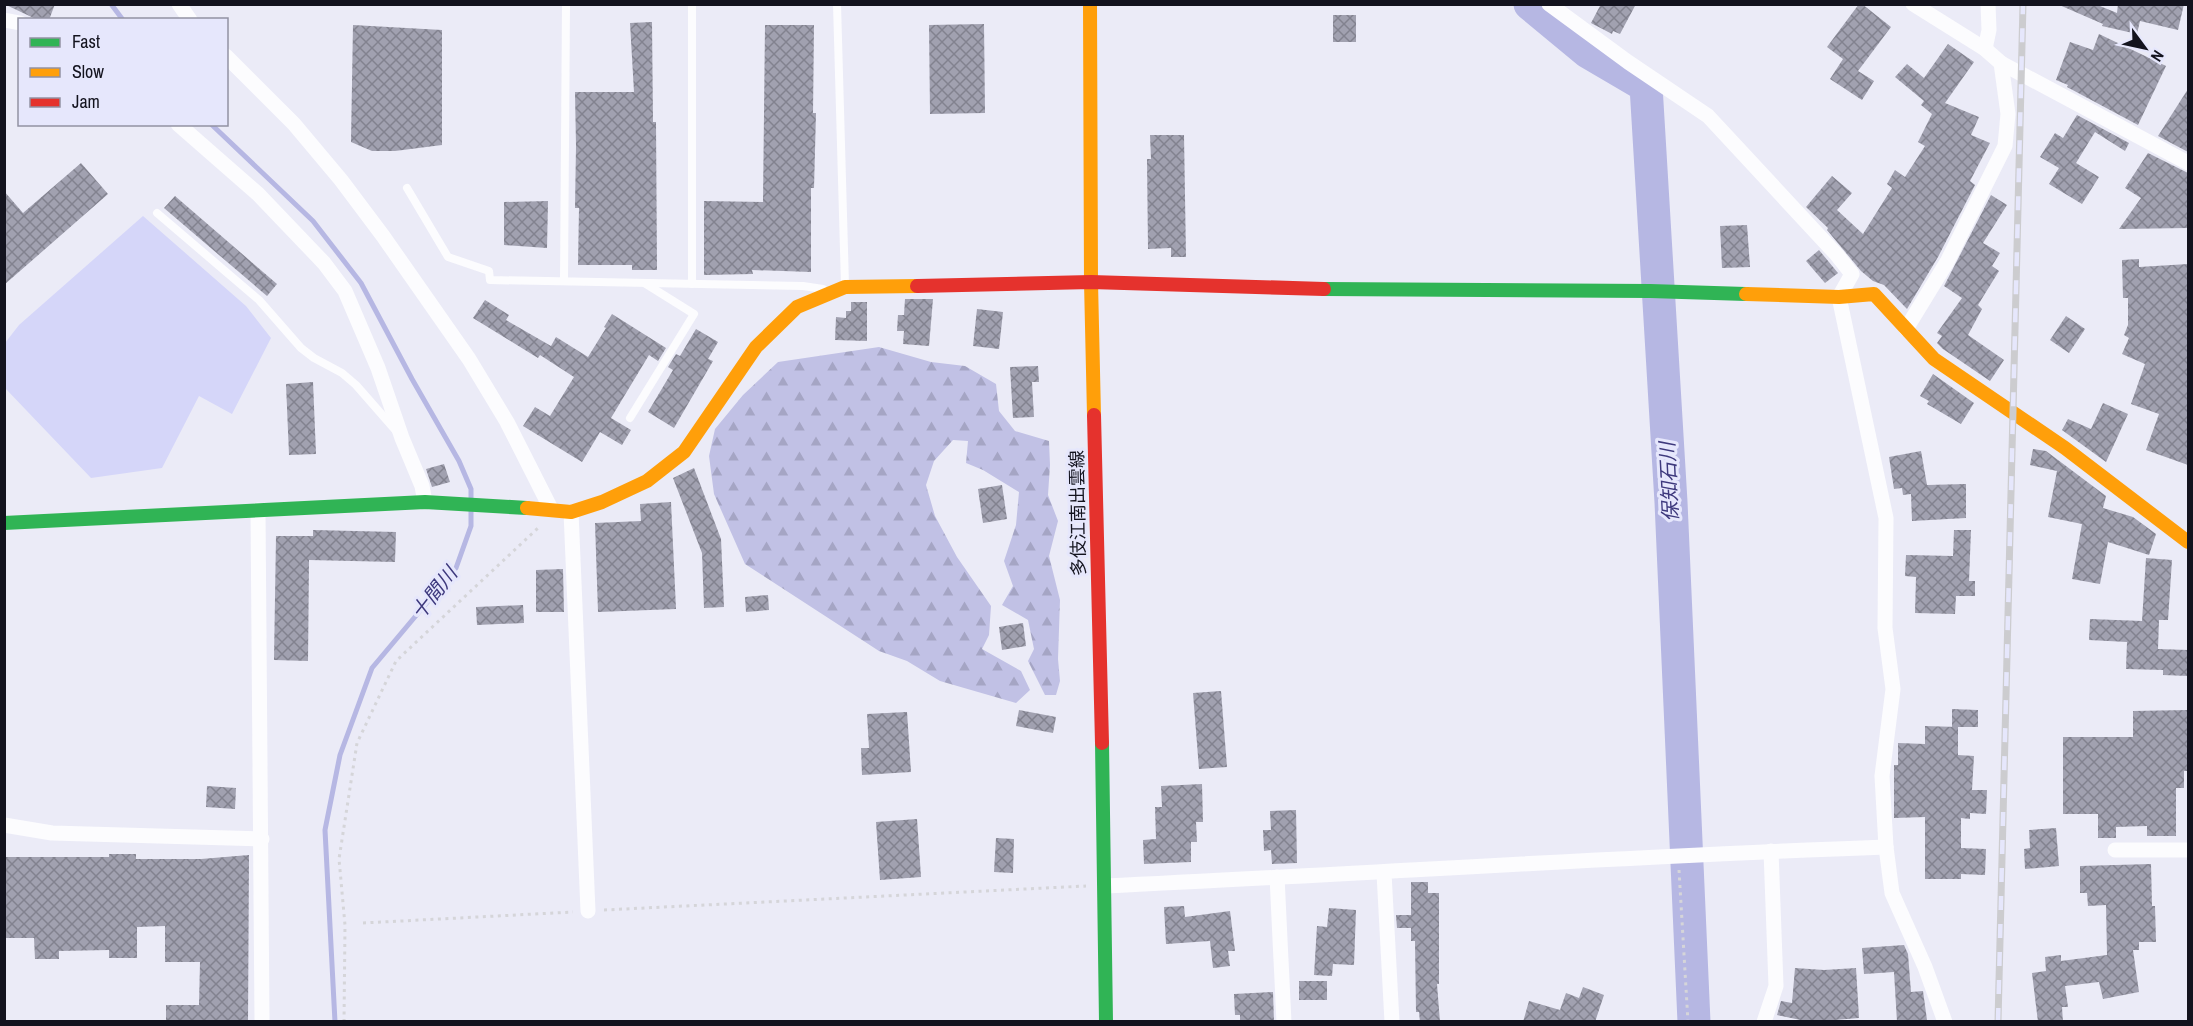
<svg xmlns="http://www.w3.org/2000/svg" width="2193" height="1026" font-family="'Archivo Narrow','Noto Sans JP',sans-serif">
	<defs>
		<pattern id="forest-firs" width="22" height="20" patternUnits="userSpaceOnUse" patternTransform="scale(1.5)"><rect width="22" height="20" fill="#c1c1e5"/><path d="M5 1l3.5 6h-7zM16 11l3.5 6h-7z" fill="#a5a5c4"/></pattern>
		<pattern id="building-cross-hatch" width="8" height="8" patternUnits="userSpaceOnUse" patternTransform="scale(1.5)"><rect width="8" height="8" fill="#a1a1b0"/><path d="M0 0l8 8M0 8l8-8" fill="none" stroke="#82828f"/></pattern>
	</defs>
	<rect width="100%" height="100%" fill="#ebebf7"/>
	<!-- forest -->
	<polygon fill="url(#forest-firs)" points="879,347 931,362 965,366 996,384 999,411 1015,431 1049,441 1050,465 1048,495 1058,521 1049,556 1060,600 1058,659 1060,681 1056,695 1045,695 1028,661 1034,649 1028,620 1002,605 1013,586 1004,561 1016,525 1019,492 983,470 966,463 968,441 953,440 934,461 926,485 935,516 957,557 991,606 989,635 982,649 1021,671 1030,690 1016,703 940,681 907,661 879,651 745,564 714,494 709,456 715,429 743,395 778,362"/>
	<!-- garden -->
	<polygon fill="#d5d6f9" points="143,216 246,306 271,338 232,414 199,396 162,468 91,478 5,388 5,343 19,325"/>
	<g fill="none" stroke-linecap="round" stroke-linejoin="round">
		<!-- stream -->
		<g stroke="#b6b7e3" stroke-width="5">
			<polyline points="111,4 123,20"/>
			<polyline points="211,124 313,221 361,283 412,379 459,461 471,489 471,499"/>
			<polyline points="335,1022 325,830 340,755 372,668 456,568 471,526 471,509"/>
		</g>
		<!-- river -->
		<polyline stroke="#b6b7e3" stroke-width="33" points="1530,4 1588,52 1646,86 1671,502 1694,1022"/>
	</g>
	<!-- building -->
	<g fill="url(#building-cross-hatch)">
		<polygon points="4,4 55,4 49,20 38,20"/>
		<polygon points="1601,4 1636,4 1620,34 1613,31 1612,34 1591,23"/>
		<polygon points="1859,4 1862,4 1891,27 1858,71 1874,81 1862,100 1830,79 1843,59 1827,47"/>
		<polygon points="2057,4 2095,4 2117,13 2118,4 2184,4 2178,30 2140,21 2137,34 2102,26 2103,24"/>
		<rect x="1333" y="15" width="23" height="27"/>
		<polygon points="652,22 653,122 656,122 657,270 632,270 632,265 578,265 579,208 575,208 576,146 575,92 634,92 630,23"/>
		<polygon points="984,24 985,113 930,114 929,25"/>
		<polygon points="353,25 442,30 442,145 395,151 372,151 351,142"/>
		<polygon points="765,25 814,25 813,113 816,113 814,188 811,188 811,272 752,270 753,274 704,275 704,201 763,202"/>
		<polygon points="2099,34 2166,66 2138,125 2067,87 2068,85 2056,80 2070,42 2093,50"/>
		<polygon points="1948,44 1974,62 1945,103 1979,117 1971,135 1990,143 1970,181 1975,185 1938,257 1907,309 1884,285 1873,281 1861,271 1827,230 1828,228 1806,207 1832,176 1852,193 1837,210 1863,234 1892,188 1887,184 1895,170 1905,177 1925,146 1918,142 1932,114 1921,105 1924,101 1895,77 1907,64 1924,78"/>
		<polygon points="2188,89 2188,152 2158,136"/>
		<polygon points="2077,115 2129,143 2125,151 2095,132 2076,163 2099,177 2082,204 2049,184 2059,168 2040,157 2055,133 2063,138"/>
		<polygon points="1150,135 1184,135 1186,257 1171,257 1171,248 1148,249 1147,159 1151,159"/>
		<polygon points="2148,153 2188,173 2188,228 2119,229 2141,198 2125,188"/>
		<polygon points="81,163 108,194 4,285 4,191 23,213"/>
		<polygon points="1991,195 2007,205 1983,243 2000,253 1992,266 1999,271 1978,305 1982,309 1968,335 2004,360 1990,381 1943,349 1937,343 1942,336 1937,333 1962,298 1944,286"/>
		<polygon points="175,196 277,284 267,296 164,208"/>
		<polygon points="548,201 547,248 504,245 504,202"/>
		<polygon points="1747,225 1750,267 1722,268 1720,226"/>
		<polygon points="1819,250 1838,273 1825,283 1806,261"/>
		<polygon points="2139,259 2139,267 2188,264 2188,465 2146,450 2159,414 2131,404 2145,364 2122,354 2129,338 2124,335 2128,325 2128,298 2123,298 2122,260"/>
		<polygon points="905,299 933,299 929,346 903,344 904,331 897,331 898,315 904,315"/>
		<polygon points="485,300 509,315 506,320 551,346 556,337 588,357 606,328 604,327 612,314 666,348 658,361 649,355 611,418 631,430 622,445 600,432 582,462 523,426 535,407 550,416 574,377 540,355 538,358 473,318"/>
		<polygon points="851,302 867,302 867,341 835,340 836,317 846,318 846,311 851,311"/>
		<polygon points="977,309 1003,312 999,349 973,346"/>
		<polygon points="2066,316 2085,329 2069,353 2050,340"/>
		<polygon points="696,329 718,342 708,359 713,361 674,428 648,412 673,370 668,367 676,354 680,356"/>
		<polygon points="1038,366 1039,382 1032,382 1034,417 1013,418 1010,367"/>
		<polygon points="1933,374 1974,403 1961,424 1927,404 1929,401 1920,396"/>
		<polygon points="313,382 316,454 289,455 286,384"/>
		<polygon points="2103,403 2128,414 2106,462 2062,430 2068,419 2091,429"/>
		<polygon points="2033,449 2046,451 2106,496 2103,508 2133,517 2156,534 2149,555 2108,542 2100,584 2072,579 2082,524 2048,517 2057,471 2030,465"/>
		<polygon points="1921,451 1927,485 1966,484 1966,518 1912,521 1911,494 1903,495 1902,488 1894,489 1889,457"/>
		<polygon points="444,464 450,482 432,487 426,469"/>
		<polygon points="694,468 721,539 724,607 704,608 702,553 673,478"/>
		<polygon points="1002,485 1007,519 983,523 978,489"/>
		<polygon points="671,502 676,609 598,612 595,523 641,521 640,504"/>
		<polygon points="313,530 396,532 395,562 309,560 308,661 274,660 276,536 313,536"/>
		<polygon points="1954,530 1971,530 1969,581 1975,581 1975,596 1956,596 1955,614 1915,613 1916,577 1905,576 1906,555 1953,556"/>
		<polygon points="2146,558 2172,560 2168,620 2159,620 2158,649 2188,650 2188,676 2163,675 2163,670 2126,669 2127,642 2089,640 2090,619 2142,621"/>
		<polygon points="563,569 564,612 536,612 536,570"/>
		<polygon points="768,595 769,610 746,612 745,597"/>
		<polygon points="523,605 524,623 477,625 476,607"/>
		<polygon points="1023,623 1026,646 1002,650 999,627"/>
		<polygon points="1221,691 1227,767 1199,769 1193,693"/>
		<polygon points="1952,709 1978,710 1978,727 1952,727"/>
		<polygon points="1019,710 1056,717 1053,733 1016,726"/>
		<polygon points="2188,710 2188,771 2184,771 2184,788 2176,788 2176,836 2147,836 2147,826 2116,827 2116,838 2098,838 2098,814 2063,814 2063,737 2133,737 2133,711"/>
		<polygon points="907,712 911,772 862,775 861,748 869,748 867,714"/>
		<polygon points="1925,726 1958,727 1958,755 1974,756 1972,790 1987,790 1986,814 1970,813 1970,819 1961,818 1961,848 1986,849 1985,875 1961,874 1961,879 1925,879 1925,817 1894,818 1894,765 1898,765 1898,743 1925,744"/>
		<polygon points="1202,784 1203,822 1196,822 1197,842 1191,842 1191,862 1144,864 1143,840 1156,839 1155,807 1162,807 1161,786"/>
		<polygon points="207,786 236,788 235,809 206,807"/>
		<polygon points="1296,810 1297,863 1272,864 1271,850 1264,851 1263,830 1271,830 1270,811"/>
		<polygon points="917,819 921,877 880,880 876,822"/>
		<polygon points="2056,828 2059,866 2025,869 2024,849 2030,848 2029,830"/>
		<polygon points="996,838 1014,839 1013,873 994,872"/>
		<polygon points="109,854 136,854 136,859 201,859 249,855 248,1022 166,1022 166,1005 199,1005 200,962 165,962 165,926 137,927 137,958 109,958 109,950 59,951 59,959 35,959 34,938 4,938 4,857 109,857"/>
		<polygon points="2151,864 2152,906 2155,906 2156,942 2139,942 2139,950 2133,950 2139,992 2103,999 2099,982 2065,986 2068,1007 2062,1007 2063,1022 2038,1022 2032,973 2046,971 2045,957 2061,955 2061,961 2107,955 2106,905 2088,906 2087,893 2080,893 2080,866"/>
		<polygon points="1411,882 1428,882 1428,893 1439,893 1439,984 1437,984 1440,1022 1420,1022 1419,1012 1416,1012 1415,941 1411,941 1411,928 1397,928 1396,915 1411,915"/>
		<polygon points="1184,906 1185,917 1230,911 1235,951 1228,951 1230,966 1213,968 1210,941 1166,944 1164,907"/>
		<polygon points="1329,908 1356,910 1354,965 1333,964 1332,976 1314,975 1317,926 1327,927"/>
		<polygon points="1904,945 1908,954 1911,992 1923,991 1927,1020 1897,1022 1894,972 1864,974 1862,948"/>
		<polygon points="1795,968 1824,970 1856,968 1859,1018 1810,1022 1777,1015 1781,1001 1792,1003"/>
		<rect x="1299" y="981" width="28" height="19"/>
		<polygon points="1583,987 1604,995 1595,1022 1523,1022 1529,1001 1560,1010 1566,993 1579,998"/>
		<polygon points="1273,992 1274,1022 1240,1022 1240,1015 1235,1015 1234,994"/>
	</g>
	<g fill="none" stroke-linecap="round" stroke-linejoin="round">
		<!-- path -->
		<g stroke="#d5d5d9" stroke-width="3" stroke-dasharray="3 4.5" stroke-linecap="butt">
			<polyline points="1679,870 1688,1022"/>
			<polyline points="604,910 1086,886"/>
			<polyline points="363,923 573,912"/>
			<polyline points="344,1022 345,925 339,859 357,743 396,661 538,528"/>
		</g>
		<!-- lane -->
		<g stroke="#fcfcfe" stroke-width="8">
			<polyline points="837,4 845,285"/>
			<polyline points="407,188 448,257 489,271 490,280 803,286 823,289"/>
			<polyline points="157,213 259,300 301,348 314,358 342,373 356,385 398,433"/>
			<polyline points="564,281 566,4"/>
			<polyline points="692,284 692,4"/>
			<polyline points="630,418 694,314 646,284"/>
		</g>
		<!-- street -->
		<g stroke="#fcfcfe" stroke-width="15">
			<polyline points="179,4 190,20"/>
			<polyline points="1549,4 1628,62 1708,116 1837,255 1852,274 1839,297 1886,518 1885,628 1893,689 1882,776 1886,847 1892,893 1925,967 1945,1022"/>
			<polyline points="1913,4 1985,49 1989,30 1988,4"/>
			<polyline points="4,20 20,23"/>
			<polyline points="226,56 294,124 341,180 383,236 469,359 507,422 551,509"/>
			<polyline points="2001,63 2188,163"/>
			<polyline points="178,124 258,194 324,263 345,291 378,368 402,438 422,486 425,502"/>
			<polyline points="1906,329 1947,262 2005,146 2008,114 2001,63 1985,49"/>
			<polyline points="258,510 262,1022"/>
			<polyline points="571,512 588,911"/>
			<polyline points="4,825 52,833 262,839"/>
			<polyline points="2115,850 2188,850"/>
			<polyline points="1384,873 1392,1022"/>
			<polyline points="1277,877 1284,1022"/>
			<path d="M1105,886C1365,874 1625,856 1886,847"/>
			<polyline points="1764,1022 1776,986 1771,851"/>
		</g>
		<!-- fast -->
		<g stroke="#30b455" stroke-width="14">
			<polyline points="1324,289 1650,291 1746,294"/>
			<polyline points="4,523 425,502 527,508"/>
			<polyline points="1102,743 1106,1022"/>
		</g>
		<!-- slow -->
		<g stroke="#ff9f0a" stroke-width="14">
			<polyline points="1090,4 1091,282 1094,415"/>
			<polyline points="1746,294 1839,297 1874,294 1934,359 2065,448 2188,542"/>
			<polyline points="527,508 571,512 602,502 647,481 684,452 756,347 797,307 845,287 917,286"/>
		</g>
		<!-- jam -->
		<g stroke="#e5322d" stroke-width="14">
			<polyline points="917,286 1091,282 1324,289"/>
			<polyline points="1094,415 1102,743"/>
		</g>
		<defs>
			<polyline id="rail" points="1998,1022 2023,4"/>
		</defs>
		<!-- rail casing -->
		<use href="#rail" stroke="#cccccf" stroke-width="7"/>
		<!-- rail -->
		<use href="#rail" stroke="#e6e7fc" stroke-width="4.5" stroke-dasharray="14" stroke-linecap="butt"/>
	</g>
	<g text-anchor="middle" stroke-width="6" stroke-linejoin="round" paint-order="stroke">
		<!-- street labels -->
		<g font-size="18" fill="#13131e" stroke="#e6e7fc">
			<text transform="translate(1078 513) rotate(-91)" y="6">多伎江南出雲線</text>
		</g>
		<!-- water labels -->
		<g font-size="20" font-style="italic" fill="#3e397d" stroke="#e6e7fc">
			<text transform="translate(1669 482) rotate(-93)" y="7">保知石川</text>
			<text transform="translate(434 593) rotate(-52)" y="7">十間川</text>
		</g>
	</g>
	<!-- border -->
	<rect width="2193" height="1026" fill="none" stroke="#13131e" stroke-width="12"/>
	<!-- legend -->
	<rect x="18" y="18" width="210" height="108" fill="#e6e7fc" stroke="#9292a3" stroke-width="1.5"/>
	<rect x="30" y="38" width="30" height="9" fill="#30b455" stroke="#9292a3" stroke-width="1.5"/>
	<text x="72" y="48" font-size="18" fill="#13131e">Fast</text>
	<rect x="30" y="68" width="30" height="9" fill="#ff9f0a" stroke="#9292a3" stroke-width="1.5"/>
	<text x="72" y="78" font-size="18" fill="#13131e">Slow</text>
	<rect x="30" y="98" width="30" height="9" fill="#e5322d" stroke="#9292a3" stroke-width="1.5"/>
	<text x="72" y="108" font-size="18" fill="#13131e">Jam</text>
	<!-- north arrow -->
	<g transform="translate(2145 48) rotate(123)" stroke="#e6e7fc" stroke-width="4.5" paint-order="stroke">
	<path d="M0-4.5L10 22L0 15L-10 22Z" fill="#13131e"/>
	<text y="-9" font-size="16" font-weight="bold" text-anchor="middle" fill="#13131e">N</text>
	</g>
</svg>
